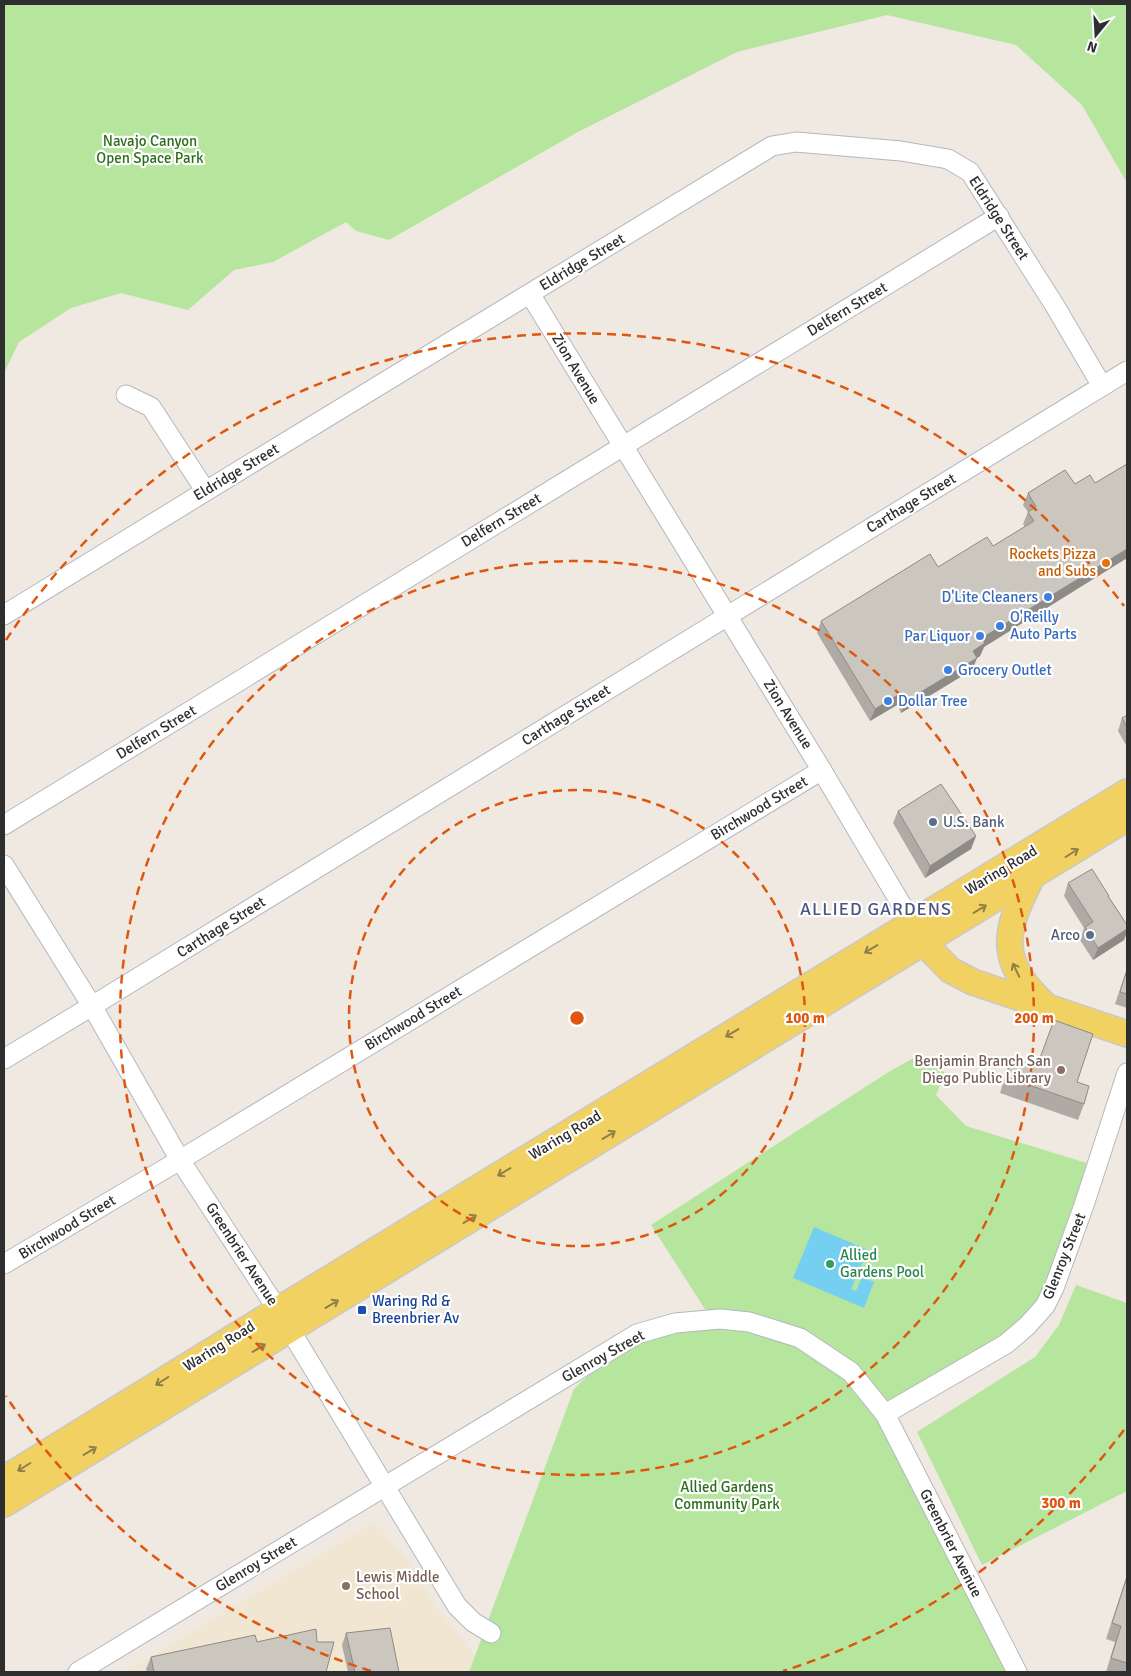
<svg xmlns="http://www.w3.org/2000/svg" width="1131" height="1676" font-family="Signika,sans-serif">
	<rect width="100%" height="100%" fill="#efe9e1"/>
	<!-- education -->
	<polygon fill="#f0e6d1" points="375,1522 410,1563 437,1609 475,1655 469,1672 125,1672"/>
	<!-- green -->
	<g fill="#b6e59e">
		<polygon points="4,4 1127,4 1127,183 1082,105 1016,45 887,15 737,52 576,133 389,240 356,231 346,222 273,262 234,270 188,310 121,293 71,308 19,342 4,373"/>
		<polygon points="919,1055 945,1073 936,1095 966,1126 1093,1165 1040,1310 886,1414 1017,1672 469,1672 574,1389 623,1342 712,1320 651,1225 887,1073"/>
		<polygon points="1076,1285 1127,1303 1127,1491 982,1565 917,1432 1035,1357 1059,1325"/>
	</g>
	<!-- water -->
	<polygon fill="#75cff0" points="814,1227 868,1250 851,1289 856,1291 862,1277 874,1282 864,1308 793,1278"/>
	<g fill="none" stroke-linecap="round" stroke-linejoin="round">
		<defs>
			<g id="minor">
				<polyline points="530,294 818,764 913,924"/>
				<polyline points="126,395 151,407 205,490"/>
				<path d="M4,615C259,457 517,303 772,146L796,142L901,151L948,159L970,172L1055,306L1102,386"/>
				<polyline points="4,825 999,216"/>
				<polyline points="4,865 92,1006 180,1160 278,1310 457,1606 473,1622 491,1633"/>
				<polyline points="4,1059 92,1006 1127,371"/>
				<polyline points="4,1264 180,1160 822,770"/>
				<polyline points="885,1414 1006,1344 1027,1326 1045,1306 1054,1288 1084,1205 1127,1073"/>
				<polyline points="78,1672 637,1334 675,1323 720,1319 749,1322 800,1338 851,1372 885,1414 1017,1672"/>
			</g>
			<g id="major">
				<path d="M1031,879C1003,933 998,961 1045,1005"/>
				<polyline points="916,930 924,943 950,970 973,982 1127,1034"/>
				<polyline points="4,1479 278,1310 1127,792"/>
				<polyline points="4,1504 1127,818"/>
			</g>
		</defs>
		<!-- minor casing -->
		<use href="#minor" stroke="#b4b7c1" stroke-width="21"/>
		<!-- major casing -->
		<use href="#major" stroke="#c9c9c9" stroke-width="28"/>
		<!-- minor -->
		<use href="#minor" stroke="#fff" stroke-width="19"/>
		<!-- major -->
		<use href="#major" stroke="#f2d163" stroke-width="25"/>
	</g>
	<!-- wall -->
	<g fill="#afaba4">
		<polygon points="1127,464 1127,558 984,647 980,656 977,658 972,670 901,713 897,705 870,721 817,633 821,621 938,567 993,546 1025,527 1023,524 1028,512 1023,505 1028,493 1075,484 1095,483"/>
		<polygon points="1127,715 1127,744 1126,745 1118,731 1122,718"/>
		<polygon points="898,811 976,836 971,849 925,878 893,823"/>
		<polygon points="1068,883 1109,897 1127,925 1127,932 1124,940 1093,960 1080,940 1084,928 1064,896"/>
		<polygon points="1127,968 1127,1008 1115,1004"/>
		<polygon points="1011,1058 1077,1082 1084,1104 1078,1120 1000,1093"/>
		<polygon points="1127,1575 1127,1672 1106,1672 1115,1642 1106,1639"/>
		<polygon points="346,1633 399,1672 348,1672 342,1645"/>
		<polygon points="257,1642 317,1642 326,1672 147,1672 146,1669 151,1657"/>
	</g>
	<!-- shaded-wall -->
	<g fill="#8e8b86">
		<polygon points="1127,549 1127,558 984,647 980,656 977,658 972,670 901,713 906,701 973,651 982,638"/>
		<polygon points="901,693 897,705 870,721 875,709"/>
		<polygon points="976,836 971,849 925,878 930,866"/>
		<polygon points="1127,929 1127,932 1124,940 1093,960 1098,948"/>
	</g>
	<!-- building -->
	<g fill="#cbc7bf" stroke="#8e8b86">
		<polygon points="1127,464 1127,549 982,638 985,643 973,651 977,658 906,701 901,693 875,709 821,621 930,554 938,567 987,537 993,546 1034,521 1028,512 1036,507 1028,493 1065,470 1075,484 1090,475 1095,483"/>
		<polygon points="1127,715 1127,727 1122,718"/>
		<polygon points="941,784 976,836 930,866 898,811"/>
		<polygon points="1092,869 1109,896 1108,896 1127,925 1127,929 1098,948 1085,927 1093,922 1068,883"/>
		<polygon points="1127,970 1127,994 1120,992"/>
		<polygon points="1054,1020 1093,1034 1077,1082 1089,1086 1084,1104 1006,1077 1011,1058 1037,1066"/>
		<polygon points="1127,1577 1127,1663 1111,1658 1121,1626 1112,1623"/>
		<polygon points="390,1628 399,1672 355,1672 346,1633"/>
		<polygon points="316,1629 317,1642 334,1642 326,1672 154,1672 151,1657 255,1635 257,1642"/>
	</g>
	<!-- one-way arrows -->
	<defs><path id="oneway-shaft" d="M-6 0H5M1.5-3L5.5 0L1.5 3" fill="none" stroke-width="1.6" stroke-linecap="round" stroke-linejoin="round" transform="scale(1.25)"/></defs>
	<g stroke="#908048">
		<use href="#oneway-shaft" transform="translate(1072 853) rotate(-32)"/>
		<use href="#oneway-shaft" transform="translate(980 909) rotate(-31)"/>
		<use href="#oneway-shaft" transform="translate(871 949) rotate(149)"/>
		<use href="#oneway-shaft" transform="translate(1016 970) rotate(-116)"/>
		<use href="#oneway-shaft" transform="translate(732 1033) rotate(149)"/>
		<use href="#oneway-shaft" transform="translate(609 1135) rotate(-31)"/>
		<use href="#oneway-shaft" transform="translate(504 1172) rotate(149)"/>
		<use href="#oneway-shaft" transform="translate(470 1219) rotate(-31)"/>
		<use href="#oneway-shaft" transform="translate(332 1304) rotate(-31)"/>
		<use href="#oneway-shaft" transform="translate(259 1348) rotate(-31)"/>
		<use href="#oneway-shaft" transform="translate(162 1381) rotate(148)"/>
		<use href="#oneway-shaft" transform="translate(90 1451) rotate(-31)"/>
		<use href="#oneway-shaft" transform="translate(24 1467) rotate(148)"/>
	</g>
	<!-- distance rings -->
	<g fill="none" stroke="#df570e" stroke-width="2.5" stroke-dasharray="9 6">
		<circle cx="577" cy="1018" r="228"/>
		<circle cx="577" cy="1018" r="457"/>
		<path d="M1124 1430A685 685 0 0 1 783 1671M371 1671A685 685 0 0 1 6 1396M6 640A685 685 0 0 1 1124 606"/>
	</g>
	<!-- markers -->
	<circle fill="#e8710a" stroke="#fff" stroke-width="2" cx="1106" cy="563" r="5"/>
	<g fill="#3f7fe0" stroke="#fff" stroke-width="2">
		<circle cx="1048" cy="597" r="5"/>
		<circle cx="1000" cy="626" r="5"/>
		<circle cx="980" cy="636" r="5"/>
		<circle cx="948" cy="670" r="5"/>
		<circle cx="888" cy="701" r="5"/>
	</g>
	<g fill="#5c6f8a" stroke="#fff" stroke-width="2">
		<circle cx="933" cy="822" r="5"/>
		<circle cx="1090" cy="935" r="5"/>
	</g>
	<g fill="#8d6e63" stroke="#fff" stroke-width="2">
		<circle cx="1061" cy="1070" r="5"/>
		<circle cx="346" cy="1586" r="5"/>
	</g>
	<circle fill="#2e9e5b" stroke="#fff" stroke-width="2" cx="830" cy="1264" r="5"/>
	<rect fill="#1a4fb4" stroke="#fff" stroke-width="2" x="357" y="1305" width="10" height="10" rx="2.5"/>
	<g text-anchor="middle" stroke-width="4.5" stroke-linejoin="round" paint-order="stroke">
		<!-- park labels -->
		<g font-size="15" fill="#2c6e1b" stroke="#fff">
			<text x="150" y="146">Navajo Canyon<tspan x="150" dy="17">Open Space Park</tspan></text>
			<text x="727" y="1492">Allied Gardens<tspan x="727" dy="17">Community Park</tspan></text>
		</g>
		<!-- street labels -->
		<g font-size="15" fill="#2e2e2e" stroke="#fff">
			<text transform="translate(999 218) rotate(57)" y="5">Eldridge Street</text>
			<text transform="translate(582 262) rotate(-31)" y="5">Eldridge Street</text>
			<text transform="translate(847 309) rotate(-31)" y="5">Delfern Street</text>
			<text transform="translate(576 369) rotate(59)" y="5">Zion Avenue</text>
			<text transform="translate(236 472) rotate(-31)" y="5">Eldridge Street</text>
			<text transform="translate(911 503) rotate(-31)" y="5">Carthage Street</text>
			<text transform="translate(501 520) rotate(-31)" y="5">Delfern Street</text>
			<text transform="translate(788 714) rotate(58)" y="5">Zion Avenue</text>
			<text transform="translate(566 715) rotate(-32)" y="5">Carthage Street</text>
			<text transform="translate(156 732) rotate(-31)" y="5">Delfern Street</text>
			<text transform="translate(759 808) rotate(-31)" y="5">Birchwood Street</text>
			<text transform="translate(1001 870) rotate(-31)" y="5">Waring Road</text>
			<text transform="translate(221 927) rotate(-32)" y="5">Carthage Street</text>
			<text transform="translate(413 1018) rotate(-31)" y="5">Birchwood Street</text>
			<text transform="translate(565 1135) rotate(-31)" y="5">Waring Road</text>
			<text transform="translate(67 1227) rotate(-31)" y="5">Birchwood Street</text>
			<text transform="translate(242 1254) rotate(57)" y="5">Greenbrier Avenue</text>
			<text transform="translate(1064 1256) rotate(-68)" y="5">Glenroy Street</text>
			<text transform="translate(219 1346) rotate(-32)" y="5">Waring Road</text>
			<text transform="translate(603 1356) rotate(-29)" y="5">Glenroy Street</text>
			<text transform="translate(951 1543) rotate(63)" y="5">Greenbrier Avenue</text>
			<text transform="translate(256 1564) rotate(-31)" y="5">Glenroy Street</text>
		</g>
		<!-- food labels -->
		<g font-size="15" fill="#c56008" stroke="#fff" text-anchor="end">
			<text x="1096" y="559">Rockets Pizza<tspan x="1096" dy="17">and Subs</tspan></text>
		</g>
		<!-- shop labels -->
		<g font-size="15" fill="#366cbe" stroke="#fff" text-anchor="start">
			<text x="1038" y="602" text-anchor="end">D'Lite Cleaners</text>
			<text x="1010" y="622">O'Reilly<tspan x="1010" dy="17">Auto Parts</tspan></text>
			<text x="970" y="641" text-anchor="end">Par Liquor</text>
			<text x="958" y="675">Grocery Outlet</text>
			<text x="898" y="706">Dollar Tree</text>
		</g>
		<!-- service labels -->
		<g font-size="15" fill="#4e5e75" stroke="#fff" text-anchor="start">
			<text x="943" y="827">U.S. Bank</text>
			<text x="1080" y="940" text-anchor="end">Arco</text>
		</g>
		<!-- education labels -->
		<g font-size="15" fill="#785e54" stroke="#fff" text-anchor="end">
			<text x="1051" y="1066">Benjamin Branch San<tspan x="1051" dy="17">Diego Public Library</tspan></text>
			<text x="356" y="1582" text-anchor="start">Lewis Middle<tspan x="356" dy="17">School</tspan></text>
		</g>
		<!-- leisure labels -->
		<g font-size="15" fill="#27864d" stroke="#fff" text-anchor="start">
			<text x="840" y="1260">Allied<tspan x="840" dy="17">Gardens Pool</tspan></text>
		</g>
		<!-- transit labels -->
		<g font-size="15" fill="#164399" stroke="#fff" text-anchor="start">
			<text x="372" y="1306">Waring Rd &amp;<tspan x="372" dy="17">Breenbrier Av</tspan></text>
		</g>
		<!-- quarter labels -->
		<g font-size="18" letter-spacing="1" fill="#4d5680" stroke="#fff">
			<text x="876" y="915">ALLIED GARDENS</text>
		</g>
	</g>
	<circle cx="577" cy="1018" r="8" fill="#df570e" stroke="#fff" stroke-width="2.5"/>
	<g font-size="15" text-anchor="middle" font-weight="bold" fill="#df570e" stroke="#fff" stroke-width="4.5" stroke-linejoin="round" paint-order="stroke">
		<text x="805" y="1023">100 m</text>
		<text x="1034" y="1023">200 m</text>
		<text x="1061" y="1508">300 m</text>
	</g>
	<!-- border -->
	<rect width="1131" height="1676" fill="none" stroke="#2e2e2e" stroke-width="10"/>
	<!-- north arrow -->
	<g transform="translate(1096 35) rotate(198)" stroke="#ffffff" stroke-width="4" paint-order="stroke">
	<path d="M0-4L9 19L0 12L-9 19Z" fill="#2e2e2e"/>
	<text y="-8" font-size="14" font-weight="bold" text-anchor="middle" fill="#2e2e2e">N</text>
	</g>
</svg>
